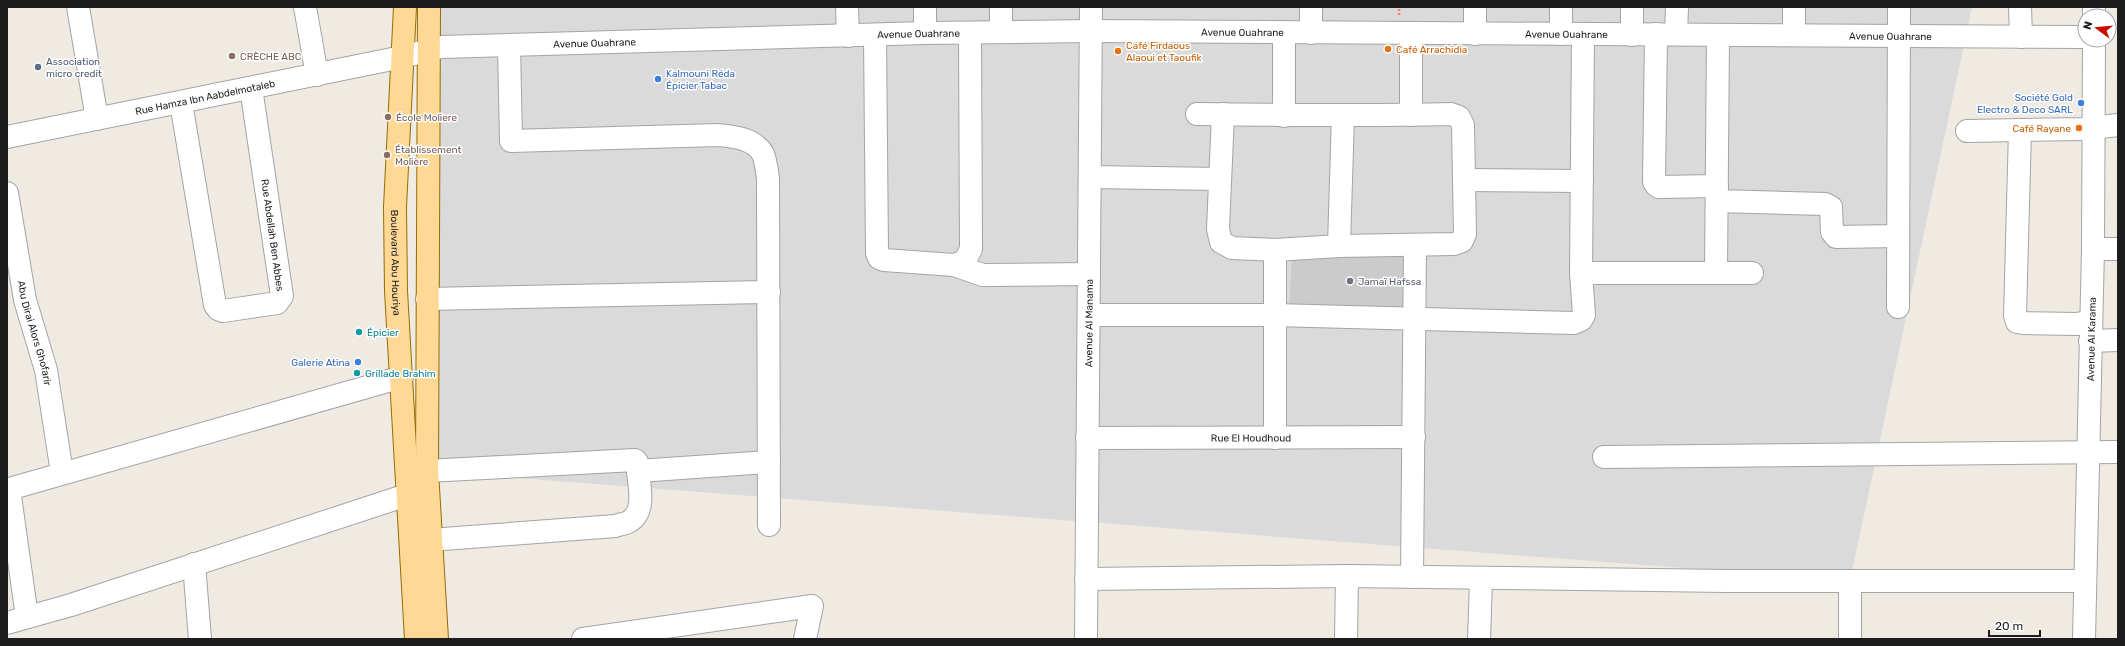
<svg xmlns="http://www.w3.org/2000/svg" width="2125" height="646" font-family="Rubik,sans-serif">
	<rect width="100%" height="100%" fill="#efebe2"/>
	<!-- residential -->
	<polygon fill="#dbdada" points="437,7 1972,7 1850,581 427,471"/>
	<!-- religious -->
	<polygon fill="#cbcbcb" points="1410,250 1410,310 1289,310 1292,253"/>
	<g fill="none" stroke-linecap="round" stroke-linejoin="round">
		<defs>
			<g id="minor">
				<polyline points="78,7 97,119"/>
				<polyline points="305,7 317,75"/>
				<polyline points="847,7 848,36"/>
				<polyline points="925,7 925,33"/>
				<polyline points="1001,7 1001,32"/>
				<polyline points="1561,7 1561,34"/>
				<polyline points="1794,7 1794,35"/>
				<polyline points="2020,7 2021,37"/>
				<polyline points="2094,16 2094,7"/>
				<polyline points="1311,33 1311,7"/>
				<polyline points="1475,34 1475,7"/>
				<polyline points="1656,34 1654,182 1656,185 1659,187 1717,186"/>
				<polyline points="1676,34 1677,7"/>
				<polyline points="875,35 877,253 879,258 884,260 954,265 965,261 971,249 970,33"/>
				<polyline points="1632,35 1632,7"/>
				<path d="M509,46L511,141L718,135C735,137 754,138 763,154C766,161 767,172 768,179L769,525"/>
				<polyline points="181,103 215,305 218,309 223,311 277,303 282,296 251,88"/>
				<path d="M1197,114C1282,115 1366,116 1451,114L1459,117L1463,125L1465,234L1462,241L1454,244L1339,246L1275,250L1232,248L1221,242L1218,229L1223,114"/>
				<polyline points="1411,115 1411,34"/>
				<polyline points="1284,116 1284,33"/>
				<polyline points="2020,130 2015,316 2017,322 2023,323 2077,324 2091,322"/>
				<polyline points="1967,131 2082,129 2118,125"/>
				<path id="s1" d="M7,137L402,57L441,47L925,33L1091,31L2085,37"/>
				<polyline points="1090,177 1220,179"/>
				<polyline points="1464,180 1582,181"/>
				<path id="s2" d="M7,193L25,300L46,370L62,473"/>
				<polyline points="1717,201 1825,204 1831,207 1832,232 1836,237 1898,236"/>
				<polyline points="1339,246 1343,115"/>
				<polyline points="2093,249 2118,249"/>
				<polyline points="1275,250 1275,438"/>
				<polyline points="954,265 983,275 1089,274"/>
				<polyline points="1716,272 1718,35"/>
				<polyline points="1581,273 1752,273"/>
				<polyline points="427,299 769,292"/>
				<polyline points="1898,307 1899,7"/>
				<polyline points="1089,315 1274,315 1574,323 1581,320 1584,315 1581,273 1583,34"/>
				<polyline points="2090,341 2118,340"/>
				<path id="s3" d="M1087,438L1414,437"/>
				<polyline points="1604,457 2118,452"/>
				<polyline points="427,471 635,460 637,462 638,471 769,462"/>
				<path d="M430,540L615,526C620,524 626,524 630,521C646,511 639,486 638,471"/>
				<polyline points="194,564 200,639"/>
				<polyline points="1412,577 1415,245"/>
				<polyline points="1086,579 1347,576 1727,581 2085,581"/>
				<polyline points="27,617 9,489 402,377"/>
				<polyline points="7,623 71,605 407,495"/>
				<polyline points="583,639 812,606 805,639"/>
				<path id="s4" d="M1086,639L1091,7"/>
				<polyline points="1346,639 1347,576"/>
				<polyline points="1479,639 1481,580"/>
				<polyline points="1850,639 1850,581"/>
				<path id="s5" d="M2084,639L2093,249L2094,40"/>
			</g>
			<g id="major">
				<path id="s6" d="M405,7L395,207L396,291L416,639"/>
				<polyline points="429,7 427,471 437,639"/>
			</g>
		</defs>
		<!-- minor casing -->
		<use href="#minor" stroke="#a4a4a4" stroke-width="24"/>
		<!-- major casing -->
		<use href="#major" stroke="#956d00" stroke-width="24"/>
		<!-- path -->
		<polyline stroke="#ff7c62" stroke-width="2.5" stroke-dasharray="2 2" stroke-linecap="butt" points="1399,15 1399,7"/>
		<!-- minor -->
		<use href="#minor" stroke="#fff" stroke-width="22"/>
		<!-- major -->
		<use href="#major" stroke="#ffd896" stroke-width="22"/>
	</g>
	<!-- markers -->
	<g fill="#e8710a" stroke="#fff" stroke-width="1.5">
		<circle cx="1388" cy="49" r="4"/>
		<circle cx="1118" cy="51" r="4"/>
		<circle cx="2079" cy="128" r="4"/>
	</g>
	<g fill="#8d6e63" stroke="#fff" stroke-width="1.5">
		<circle cx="232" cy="56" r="4"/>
		<circle cx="388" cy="117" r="4"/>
		<circle cx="387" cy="155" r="4"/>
	</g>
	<circle fill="#5c6f8a" stroke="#fff" stroke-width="1.5" cx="38" cy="67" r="4"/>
	<g fill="#3f7fe0" stroke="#fff" stroke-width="1.5">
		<circle cx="658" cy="79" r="4"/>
		<circle cx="2081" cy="103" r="4"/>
		<circle cx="358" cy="362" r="4"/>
	</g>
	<circle fill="#6b7280" stroke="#fff" stroke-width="1.5" cx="1350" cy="281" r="4"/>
	<g fill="#0f9aa8" stroke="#fff" stroke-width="1.5">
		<circle cx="359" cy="332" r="4"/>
		<circle cx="357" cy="373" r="4"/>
	</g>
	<g text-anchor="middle" stroke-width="3" stroke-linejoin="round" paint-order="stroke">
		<!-- street labels -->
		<g font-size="10" fill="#1d1d1d" stroke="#fff">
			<text dy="4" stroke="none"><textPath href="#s1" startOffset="1245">Avenue Ouahrane</textPath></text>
			<text dy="4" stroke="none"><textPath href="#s1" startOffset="921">Avenue Ouahrane</textPath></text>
			<text dy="4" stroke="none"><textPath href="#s1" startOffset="1569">Avenue Ouahrane</textPath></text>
			<text dy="4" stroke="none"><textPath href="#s1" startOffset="1893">Avenue Ouahrane</textPath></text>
			<text dy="4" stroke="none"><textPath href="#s1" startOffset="597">Avenue Ouahrane</textPath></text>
			<text dy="4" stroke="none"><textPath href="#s1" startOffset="202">Rue Hamza Ibn Aabdelmotaleb</textPath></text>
			<text transform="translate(273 235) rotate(82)" y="4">Rue Abdellah Ben Abbes</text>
			<text dy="4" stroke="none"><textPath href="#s6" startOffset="256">Boulevard Abu Houriya</textPath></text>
			<text dy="4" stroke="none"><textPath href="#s4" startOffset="316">Avenue Al Manama</textPath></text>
			<text dy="4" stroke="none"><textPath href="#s2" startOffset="143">Abu Dirai Alors Ghofarir</textPath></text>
			<text dy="4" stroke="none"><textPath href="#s5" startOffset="300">Avenue Al Karama</textPath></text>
			<text dy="4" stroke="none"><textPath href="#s3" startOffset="164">Rue El Houdhoud</textPath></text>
		</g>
		<!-- food labels -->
		<g font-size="10" fill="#c56008" stroke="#fff" text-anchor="start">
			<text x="1126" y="49">Café Firdaous<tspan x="1126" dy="12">Alaoui et Taoufik</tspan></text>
			<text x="1396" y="53">Café Arrachidia</text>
			<text x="2071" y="132" text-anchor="end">Café Rayane</text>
		</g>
		<!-- education labels -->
		<g font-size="10" fill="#785e54" stroke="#fff" text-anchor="start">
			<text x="240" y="60">CRÈCHE ABC</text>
			<text x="396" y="121">École Moliere</text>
			<text x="395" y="153">Établissement<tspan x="395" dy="12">Molière</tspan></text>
		</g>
		<!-- service labels -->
		<g font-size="10" fill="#4e5e75" stroke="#fff" text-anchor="start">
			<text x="46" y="65">Association<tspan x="46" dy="12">micro credit</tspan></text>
		</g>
		<!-- shop labels -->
		<g font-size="10" fill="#366cbe" stroke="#fff" text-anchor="end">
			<text x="666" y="77" text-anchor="start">Kalmouni Réda<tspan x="666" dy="12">Épicier Tabac</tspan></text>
			<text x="2073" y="101">Société Gold<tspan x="2073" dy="12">Electro &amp; Deco SARL</tspan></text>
			<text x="350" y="366">Galerie Atina</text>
		</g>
		<!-- worship labels -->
		<g font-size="10" fill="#5b616d" stroke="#fff" text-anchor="start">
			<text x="1358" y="285">Jamaï Hafssa</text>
		</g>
		<!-- culture labels -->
		<g font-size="10" fill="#0d838f" stroke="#fff" text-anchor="start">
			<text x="367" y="336">Épicier</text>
			<text x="365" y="377">Grillade Brahim</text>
		</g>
	</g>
	<!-- border -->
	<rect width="2125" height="646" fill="none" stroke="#1d1d1d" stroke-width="16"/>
	<!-- north arrow -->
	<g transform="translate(2097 28) rotate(286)"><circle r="19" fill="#ffffff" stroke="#a5a5a5"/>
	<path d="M0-3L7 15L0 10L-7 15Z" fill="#c90c00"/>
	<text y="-6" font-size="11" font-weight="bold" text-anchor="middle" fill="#1d1d1d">N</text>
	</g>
	<!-- scale -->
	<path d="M1989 630v6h51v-6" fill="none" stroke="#1d1d1d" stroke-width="2"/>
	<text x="1995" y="630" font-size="12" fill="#1d1d1d" stroke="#ffffff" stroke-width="3" paint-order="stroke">20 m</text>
</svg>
